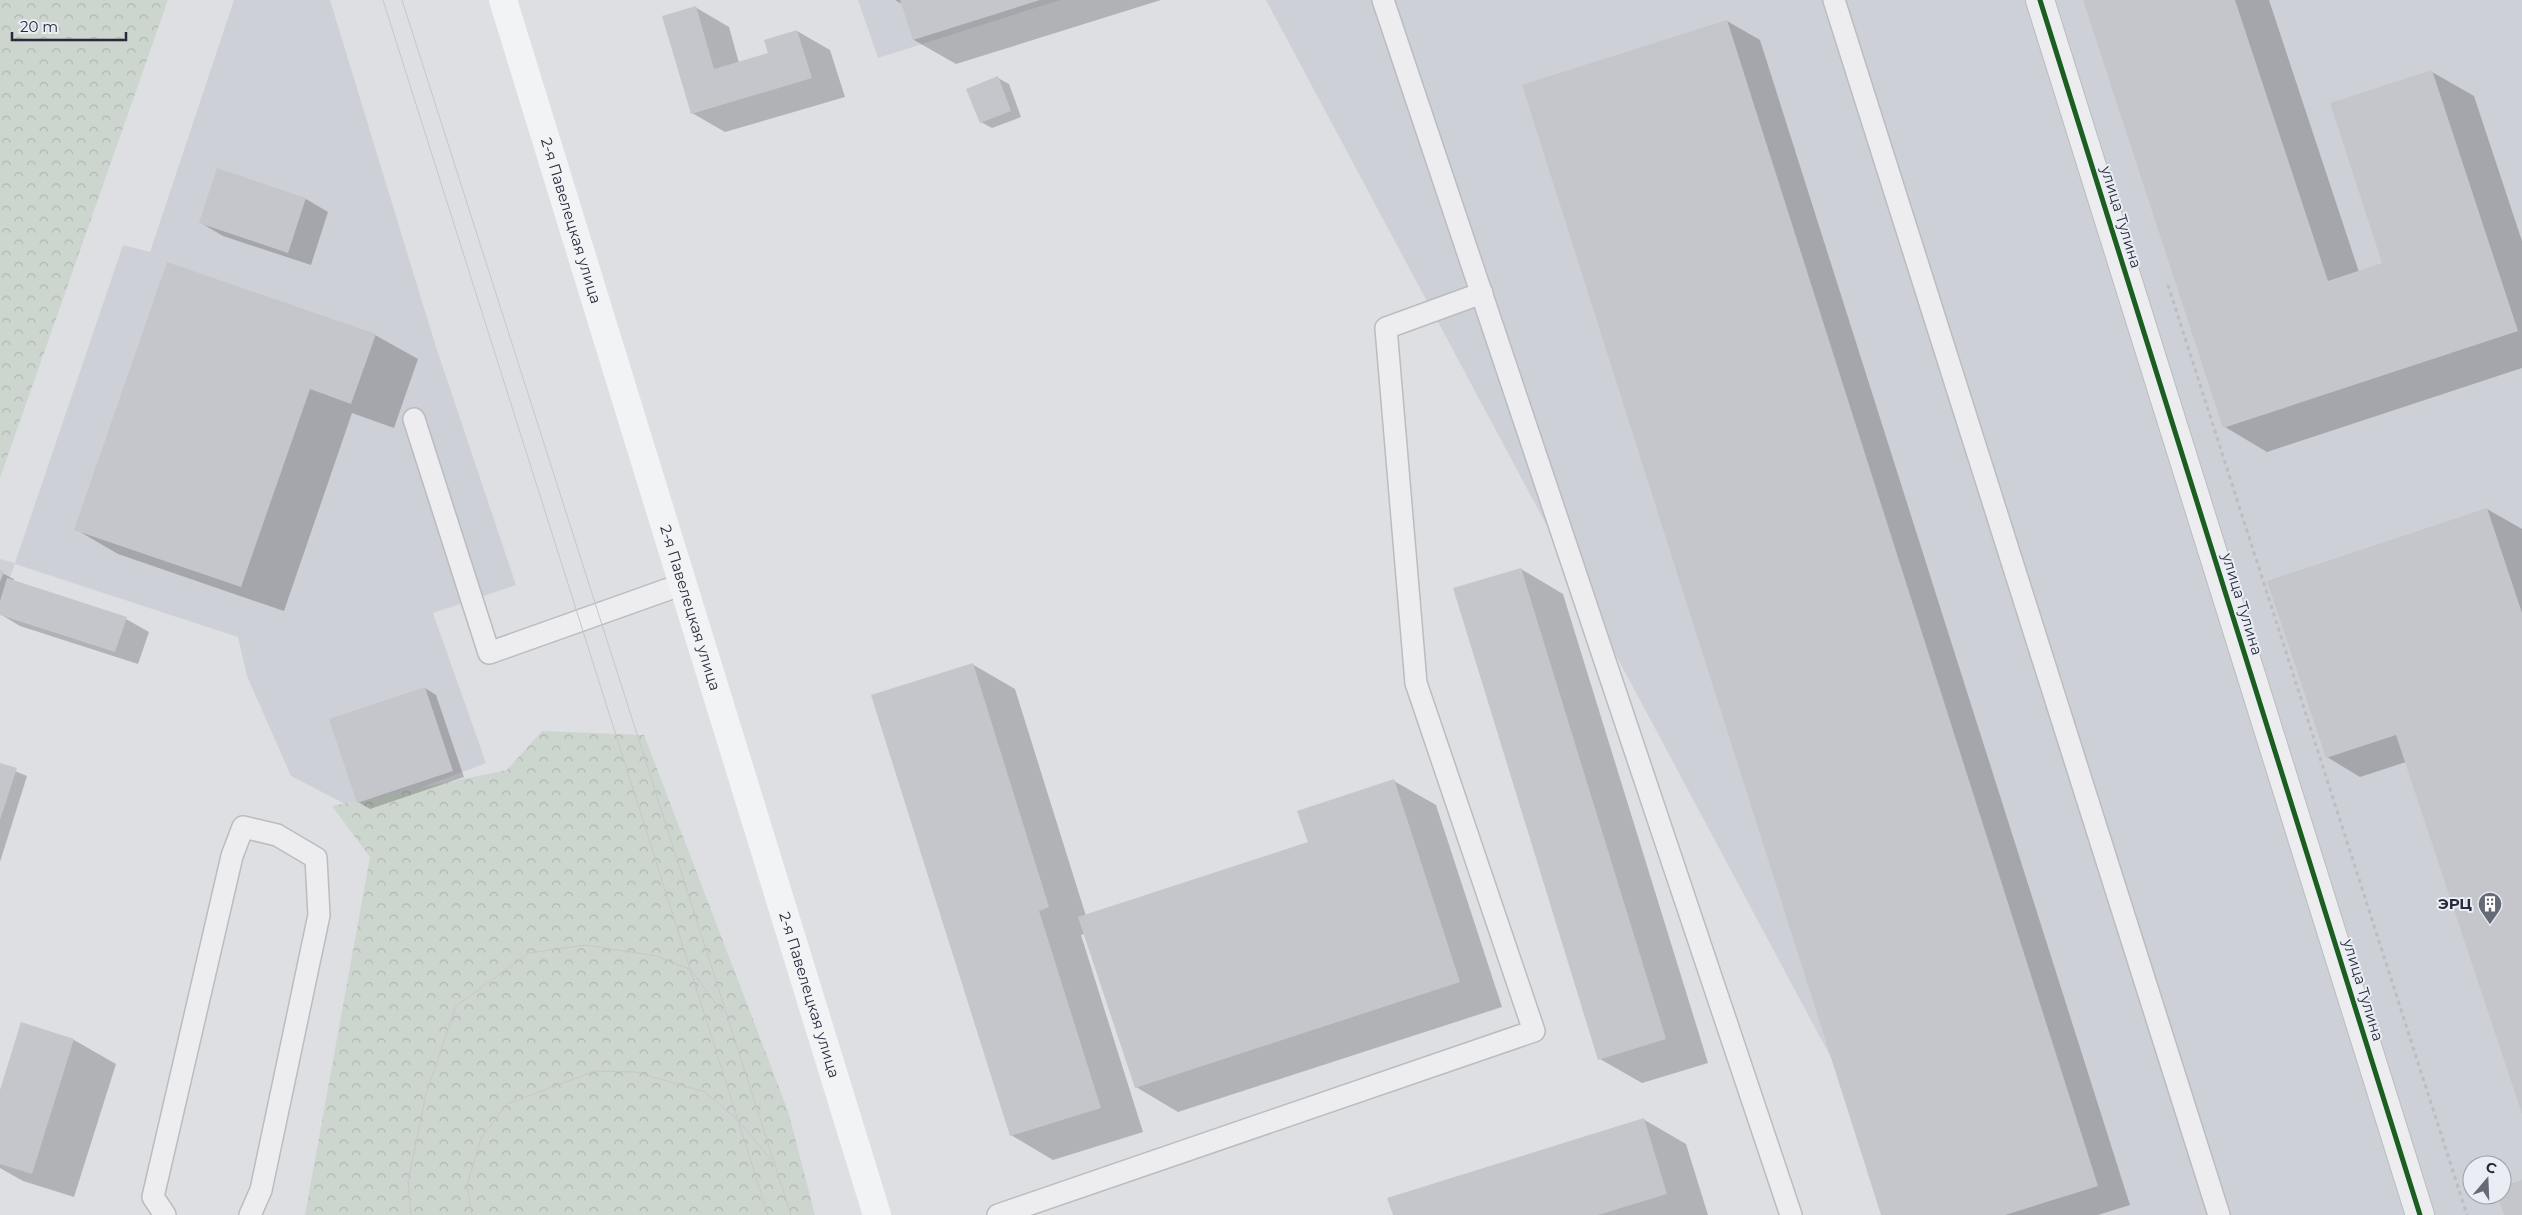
<svg xmlns="http://www.w3.org/2000/svg" width="2522" height="1215" font-family="Montserrat,sans-serif">
	<defs>
		<pattern id="forest-crowns" width="20" height="18" patternUnits="userSpaceOnUse" patternTransform="scale(1.25)"><rect width="20" height="18" fill="#ccd6ce"/><path d="M2 6a3 3 0 1 1 6 0M12 15a3 3 0 1 1 6 0" fill="none" stroke="#afb8b2"/></pattern>
	</defs>
	<rect width="100%" height="100%" fill="#dddfe3"/>
	<!-- built -->
	<g fill="#ced0d7" fill-rule="evenodd">
		<polygon points="234,0 330,0 435,344 516,585 433,613 486,763 359,811 291,776 247,676 238,637 15,564 0,603 0,559 15,563 123,245 150,252"/>
		<polygon points="858,0 1060,0 878,58"/>
		<path d="M1266,0H2522V1215H1915ZM2472,1165H2502V1195H2472Z"/>
	</g>
	<!-- forest -->
	<g fill="url(#forest-crowns)">
		<polygon points="0,0 168,0 0,478"/>
		<polygon points="542,731 644,735 788,1111 815,1215 305,1215 370,857 332,806 507,770"/>
	</g>
	<!-- shadow -->
	<g fill="#0003">
		<polygon points="895,0 1161,0 956,64 914,40 902,4"/>
		<polygon points="2084,0 2269,0 2359,272 2384,264 2432,72 2474,96 2522,241 2522,368 2267,452 2225,427"/>
		<polygon points="695,7 729,27 739,63 769,54 797,31 830,50 845,97 725,132 692,113"/>
		<polygon points="1727,21 1760,40 2130,1205 2098,1215 1882,1215"/>
		<polygon points="998,78 1009,84 1021,117 992,128 981,122"/>
		<polygon points="306,199 328,212 311,265 223,236 201,223"/>
		<polygon points="375,335 418,359 394,428 352,413 284,611 118,554 75,529"/>
		<polygon points="2487,509 2522,529 2522,1111 2406,762 2360,777 2327,757"/>
		<polygon points="1521,569 1563,594 1708,1063 1642,1083 1600,1059"/>
		<polygon points="0,572 14,579 14,582 126,619 149,632 138,664 20,626 0,614"/>
		<polygon points="972,664 1015,689 1086,916 1310,843 1394,781 1436,805 1502,1007 1178,1112 1136,1087 1085,934 1081,935 1143,1132 1053,1160 1011,1135"/>
		<polygon points="425,688 436,695 464,777 370,809 358,802"/>
		<polygon points="0,765 27,776 0,862"/>
		<polygon points="74,1040 116,1064 74,1197 23,1181 0,1168 0,1094"/>
		<polygon points="1643,1119 1686,1144 1708,1215 1394,1215"/>
	</g>
	<!-- building -->
	<g fill="#c5c6cb">
		<polygon points="900,0 1040,0 913,40"/>
		<polygon points="2083,0 2235,0 2328,281 2382,263 2330,103 2432,70 2518,331 2223,428"/>
		<polygon points="696,6 714,69 768,53 764,40 797,30 812,78 691,114 662,16"/>
		<polygon points="1727,20 2098,1186 2005,1215 1881,1215 1522,85"/>
		<polygon points="998,76 1011,111 980,123 966,89"/>
		<polygon points="217,168 306,198 288,253 199,223"/>
		<polygon points="167,262 376,334 351,404 310,389 241,587 74,530"/>
		<polygon points="2487,508 2522,613 2522,1114 2396,735 2326,758 2267,581"/>
		<polygon points="1521,568 1666,1039 1598,1060 1453,588"/>
		<polygon points="0,570 4,572 0,582"/>
		<polygon points="7,578 127,617 115,652 0,615 0,601"/>
		<polygon points="973,663 1049,907 1039,911 1101,1108 1010,1136 871,695"/>
		<polygon points="425,687 453,771 357,803 329,719"/>
		<polygon points="0,763 17,768 0,820"/>
		<polygon points="1394,779 1460,982 1135,1088 1078,917 1308,842 1297,811"/>
		<polygon points="21,1022 74,1039 32,1174 0,1164 0,1090"/>
		<polygon points="1644,1118 1667,1194 1598,1215 1393,1215 1387,1198"/>
		<polygon points="2522,1180 2522,1215 2504,1215 2497,1195 2502,1195 2502,1187"/>
	</g>
	<g fill="none" stroke-linecap="round" stroke-linejoin="round">
		<defs>
			<g id="lane">
				<polyline points="1383,0 1791,1215"/>
				<polyline points="1834,0 2219,1215"/>
				<polyline points="414,419 489,653 683,584"/>
				<polyline points="165,1215 153,1197 232,856 243,827 277,835 316,858 319,915 261,1190 250,1215"/>
				<polyline points="998,1215 1534,1031 1416,683 1386,328 1482,293"/>
			</g>
			<polyline id="street" points="2040,0 2420,1215"/>
		</defs>
		<!-- lane casing -->
		<use href="#lane" stroke="#babcc0" stroke-width="24"/>
		<!-- street casing -->
		<use href="#street" stroke="#babcc0" stroke-width="30"/>
		<!-- path -->
		<polyline stroke="#bdbdc3" stroke-width="3" stroke-dasharray="4 4" stroke-linecap="butt" points="2168,285 2467,1215"/>
		<!-- lane -->
		<use href="#lane" stroke="#ededf0" stroke-width="21"/>
		<!-- street -->
		<use href="#street" stroke="#ededf0" stroke-width="28"/>
		<!-- secondary -->
		<path stroke="#f2f3f4" stroke-width="28" id="s1" d="M503,0L877,1215"/>
		<!-- tram -->
		<g stroke="#c6c7cb" stroke-width="1">
			<polyline points="383,0 768,1215"/>
			<polyline points="402,0 791,1215"/>
			<polyline points="411,1215 408,1182 426,1094 456,1006 529,953 585,945 657,956 691,970 722,1012"/>
			<polyline points="472,1215 467,1185 481,1138 507,1104 595,1071 635,1072 705,1092 739,1121 771,1160"/>
		</g>
		<defs>
			<polyline id="cycleway" points="2040,0 2420,1215"/>
		</defs>
		<!-- cycleway casing -->
		<use href="#cycleway" stroke="#eaedf3" stroke-width="8"/>
		<!-- cycleway -->
		<use href="#cycleway" stroke="#1b5e20" stroke-width="5"/>
	</g>
	<!-- icons -->
	<defs>
		<symbol id="building-pin" viewBox="-11 -11 22 30"><path d="M0 17L-7.5 6A9.5 9.5 0 1 1 7.5 6Z" fill="#666976" stroke="#eaedf3"/><path d="M-4-6H4V6H1V3H-1V6H-4ZM-2.5-4.3h1.7v1.8h-1.7ZM.8-4.3h1.7v1.8H.8ZM-2.5-1h1.7V.8h-1.7ZM.8-1h1.7V.8H.8Z" fill="#fff"/></symbol>
	</defs>
	<g fill-rule="evenodd">
		<use href="#building-pin" x="2476" y="890" width="28" height="38"/>
	</g>
	<g text-anchor="middle" stroke-width="4" stroke-linejoin="round" paint-order="stroke">
		<!-- street labels -->
		<g font-size="15" fill="#262a3b" stroke="#eaedf3">
			<text transform="translate(2121 217) rotate(73)" y="5">улица Тулина</text>
			<text dy="5" stroke="none"><textPath href="#s1" startOffset="231">2-я Павелецкая улица</textPath></text>
			<text transform="translate(2242 604) rotate(73)" y="5">улица Тулина</text>
			<text dy="5" stroke="none"><textPath href="#s1" startOffset="636">2-я Павелецкая улица</textPath></text>
			<text transform="translate(2363 990) rotate(73)" y="5">улица Тулина</text>
			<text dy="5" stroke="none"><textPath href="#s1" startOffset="1041">2-я Павелецкая улица</textPath></text>
		</g>
		<!-- poi labels -->
		<g font-size="15" font-weight="bold" fill="#262a3b" stroke="#eaedf3" text-anchor="end">
			<text x="2472" y="909">ЭРЦ</text>
		</g>
	</g>
	<!-- north arrow -->
	<g transform="translate(2487 1180) rotate(19)"><circle r="24" fill="#eaedf3" stroke="#9c9fa9"/>
	<path d="M0-4L9 19L0 12L-9 19Z" fill="#666976"/>
	<text y="-8" font-size="14" font-weight="bold" text-anchor="middle" fill="#262a3b">С</text>
	</g>
	<!-- scale -->
	<path d="M12 32v8h114v-8" fill="none" stroke="#262a3b" stroke-width="2.5"/>
	<text x="20" y="32" font-size="15" fill="#262a3b" stroke="#eaedf3" stroke-width="4" paint-order="stroke">20 m</text>
</svg>
